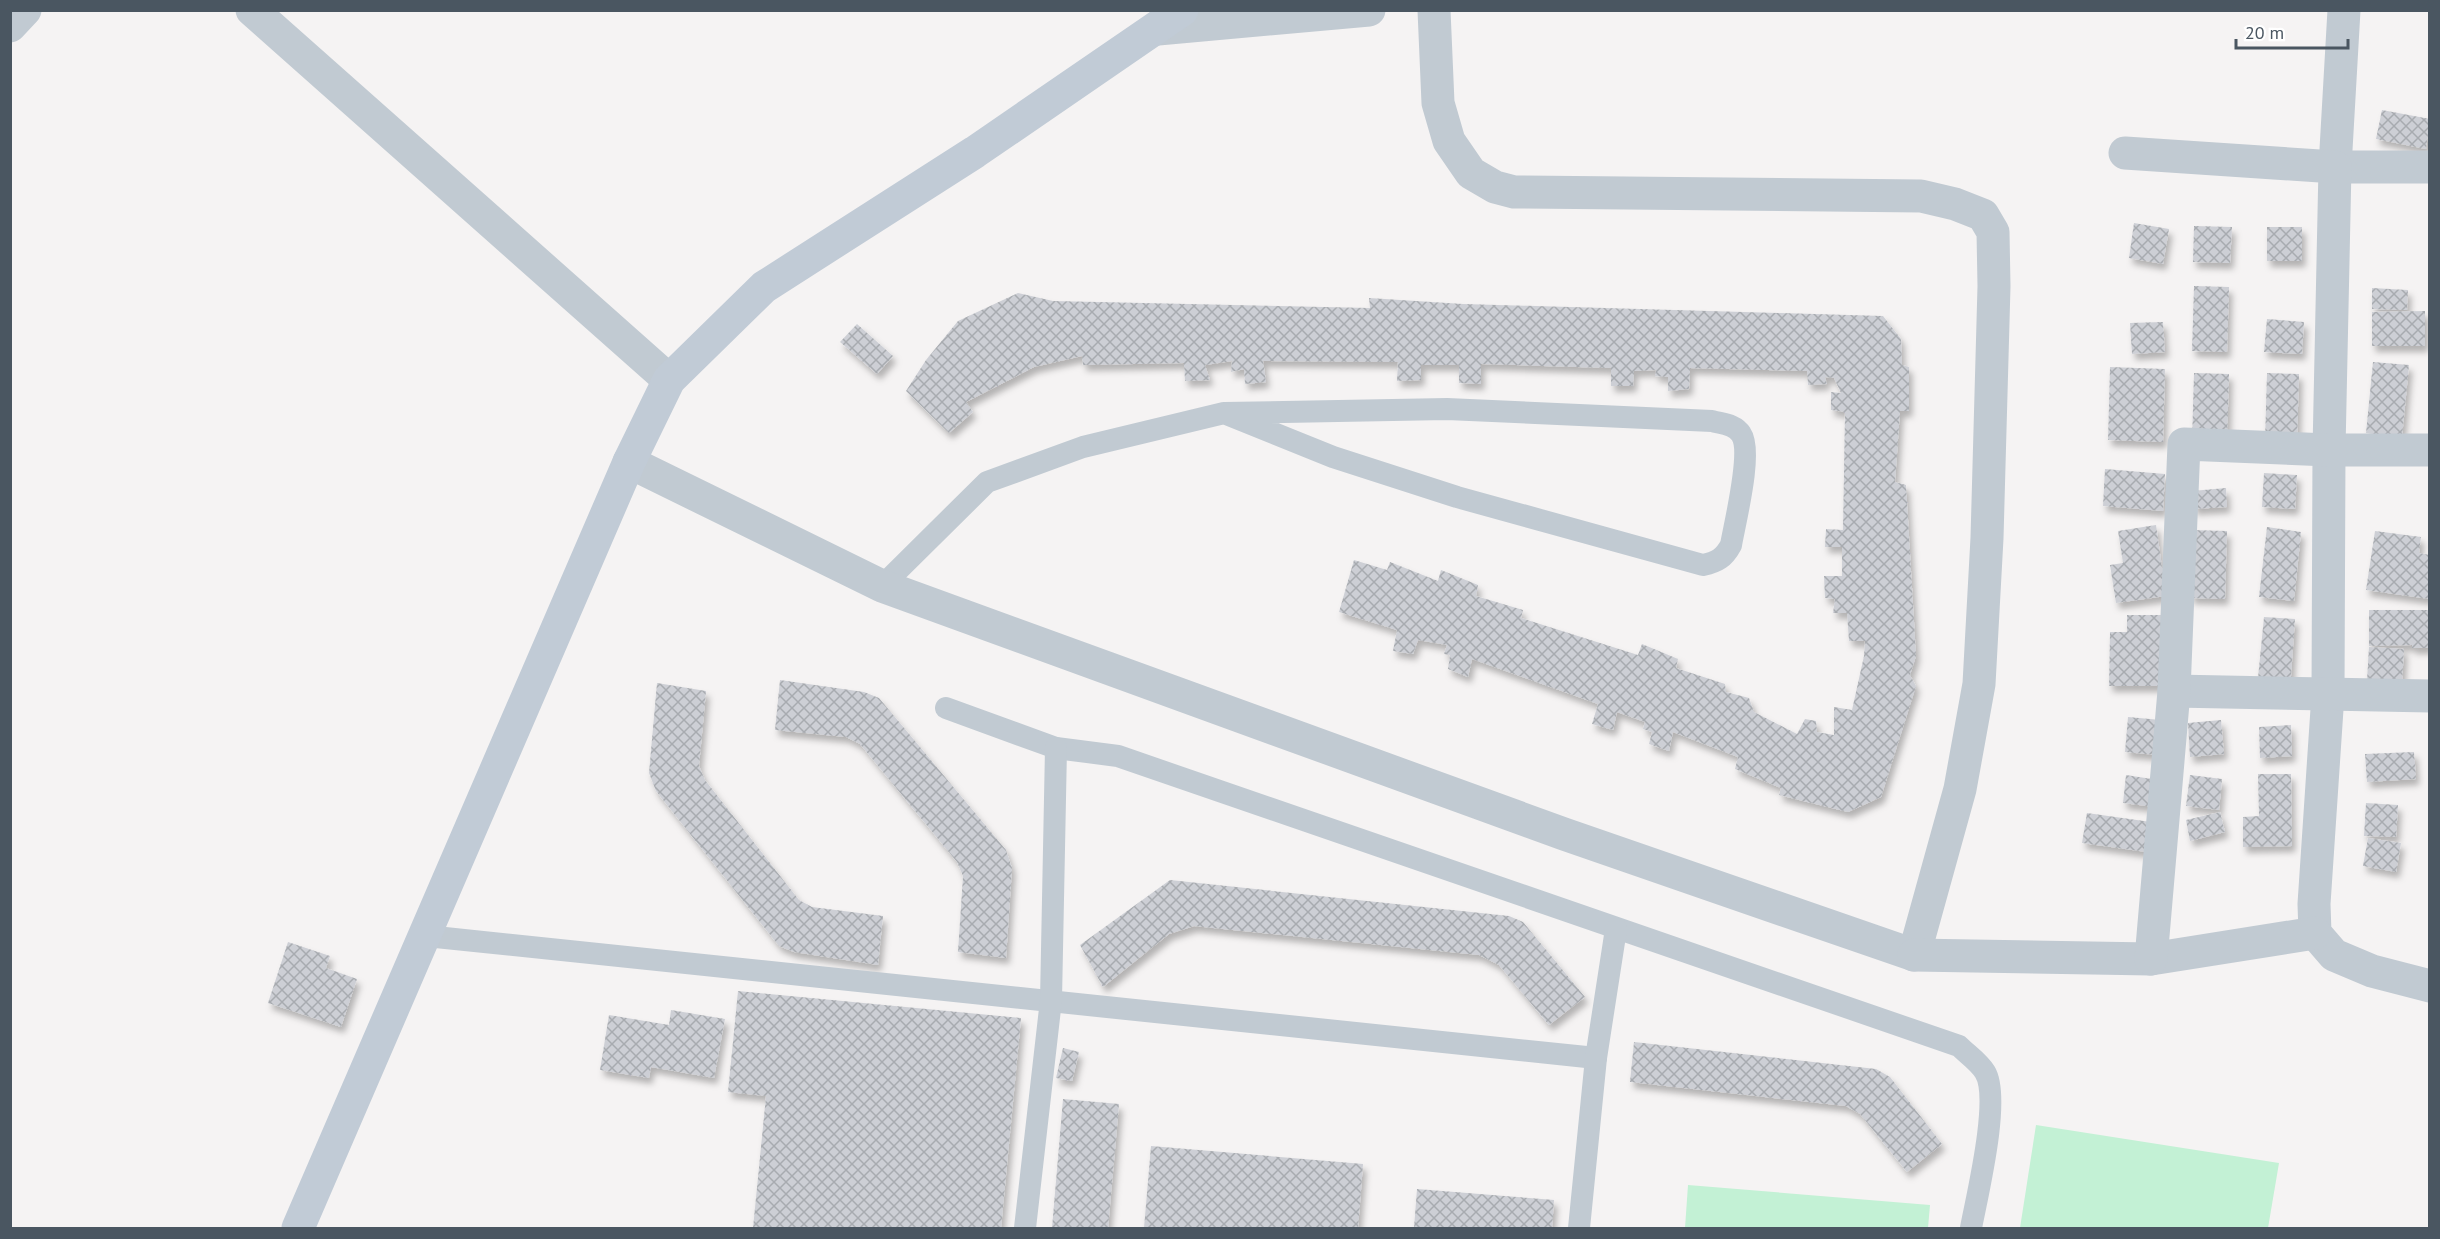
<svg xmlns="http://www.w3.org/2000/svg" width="2440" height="1239" font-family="'PT Sans',sans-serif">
	<defs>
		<pattern id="building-cross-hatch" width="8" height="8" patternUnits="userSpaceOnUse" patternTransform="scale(1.5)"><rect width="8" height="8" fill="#cdcfd5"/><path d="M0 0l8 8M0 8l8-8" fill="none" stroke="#a8abb0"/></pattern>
		<filter id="shadow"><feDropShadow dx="3.5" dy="6" stdDeviation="3" flood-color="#0004"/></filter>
	</defs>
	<rect width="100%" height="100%" fill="#f5f3f3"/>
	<!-- pitch -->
	<g fill="#c3f1d5">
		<polygon points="2036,1125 2279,1163 2268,1228 2020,1228"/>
		<polygon points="1688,1185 1930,1205 1928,1228 1685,1228"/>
	</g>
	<!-- building -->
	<g fill="url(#building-cross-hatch)" filter="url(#shadow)">
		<polygon points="2382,110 2430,119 2426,149 2376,139"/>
		<polygon points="2134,223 2169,229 2163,264 2129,258"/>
		<polygon points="2194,226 2232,227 2230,263 2193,262"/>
		<rect x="2267" y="227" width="35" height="34"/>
		<polygon points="2194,286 2229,287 2227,352 2192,351"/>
		<polygon points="2372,288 2408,290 2407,310 2372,309"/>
		<polygon points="1018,293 1053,301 1370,308 1369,298 1463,304 1883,316 1901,339 1902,365 1909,367 1909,411 1900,411 1895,482 1906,485 1916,656 1910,675 1916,686 1881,797 1848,812 1779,795 1781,788 1735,769 1738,757 1673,732 1669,751 1649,744 1652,732 1643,729 1645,722 1617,712 1613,730 1592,724 1598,704 1472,659 1468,677 1448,669 1450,655 1444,654 1447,645 1418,640 1413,654 1393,651 1397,630 1339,612 1354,560 1387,570 1390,562 1438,581 1441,570 1478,585 1476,596 1523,610 1521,618 1638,655 1642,644 1678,659 1676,668 1725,684 1726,692 1749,698 1754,712 1797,734 1805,719 1816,721 1817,732 1834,735 1834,707 1852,710 1864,656 1865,641 1849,641 1847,613 1833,613 1835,599 1825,598 1824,576 1842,576 1842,547 1825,547 1826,529 1843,530 1845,412 1831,410 1831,392 1841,393 1834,378 1825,377 1827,384 1808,385 1807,371 1690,368 1689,389 1668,391 1668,377 1655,376 1656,370 1634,371 1633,386 1611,386 1611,368 1481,364 1481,384 1459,383 1459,365 1421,365 1421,380 1397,381 1398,362 1263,361 1266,382 1245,384 1244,369 1231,372 1232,361 1205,365 1210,380 1185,381 1184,363 1083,365 1082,356 1034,367 966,402 973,412 949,433 906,391 926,360 958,321"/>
		<polygon points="2425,311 2425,346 2372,346 2372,312"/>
		<polygon points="2267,319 2304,322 2302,354 2264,352"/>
		<polygon points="2163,322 2165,352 2132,354 2130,323"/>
		<polygon points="857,324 893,356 877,374 840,342"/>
		<polygon points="2373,362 2409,365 2402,437 2366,433"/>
		<polygon points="2110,367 2165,369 2163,442 2108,440"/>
		<polygon points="2194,373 2229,374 2227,442 2192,441"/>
		<polygon points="2267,373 2299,374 2297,442 2265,441"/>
		<polygon points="2105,469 2165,474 2163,511 2103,506"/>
		<polygon points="2264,473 2297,475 2295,509 2262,507"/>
		<polygon points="2226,488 2227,507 2193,509 2192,491"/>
		<polygon points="2156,525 2166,596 2116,603 2110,565 2123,563 2118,531"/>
		<polygon points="2267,527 2301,532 2294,601 2259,597"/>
		<polygon points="2192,530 2227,531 2225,599 2190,598"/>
		<polygon points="2375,531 2421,537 2419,553 2430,555 2430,599 2366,590"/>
		<polygon points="2369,610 2430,610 2430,648 2412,648 2412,645 2369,646"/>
		<polygon points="2127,615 2161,615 2161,686 2109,686 2110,632 2127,632"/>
		<polygon points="2264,617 2295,619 2290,690 2257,688"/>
		<polygon points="2369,647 2404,649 2402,683 2367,680"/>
		<polygon points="780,680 864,692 879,698 1006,850 1012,868 1006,958 958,952 963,876 957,862 860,744 846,737 775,730"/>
		<polygon points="657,683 706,691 699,766 705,780 799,900 812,907 883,916 878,965 794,952 779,946 656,791 649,773"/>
		<polygon points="2128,717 2161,720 2157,755 2125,752"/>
		<polygon points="2221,720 2224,754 2190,757 2188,723"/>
		<polygon points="2291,725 2292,756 2260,758 2259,727"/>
		<polygon points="2414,752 2416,779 2367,782 2365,754"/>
		<polygon points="2258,774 2291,774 2292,846 2243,847 2243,817 2259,816"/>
		<polygon points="2126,775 2158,780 2155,807 2123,803"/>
		<polygon points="2190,775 2222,779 2219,810 2186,806"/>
		<polygon points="2366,803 2398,805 2396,837 2364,836"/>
		<polygon points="2220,812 2225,832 2190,841 2186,820"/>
		<polygon points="2087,813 2158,823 2154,853 2082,843"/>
		<polygon points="2368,838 2401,843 2396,872 2363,866"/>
		<polygon points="1170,880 1509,916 1523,922 1585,997 1549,1025 1499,965 1479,955 1194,926 1169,934 1103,987 1080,945"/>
		<polygon points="288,942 330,956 326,968 357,979 341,1027 268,1003"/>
		<polygon points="738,991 1021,1018 1001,1228 753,1228 766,1096 728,1092"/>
		<polygon points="671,1010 725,1019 714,1078 651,1067 649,1078 600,1070 609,1015 669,1025"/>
		<polygon points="1634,1042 1876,1069 1890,1077 1942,1144 1907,1172 1860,1114 1846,1106 1630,1082"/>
		<polygon points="1063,1048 1079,1052 1072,1081 1056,1078"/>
		<polygon points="1063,1099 1119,1104 1108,1228 1052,1228"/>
		<polygon points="1151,1146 1363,1164 1358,1228 1144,1228"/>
		<polygon points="1417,1189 1554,1200 1552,1228 1414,1228"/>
	</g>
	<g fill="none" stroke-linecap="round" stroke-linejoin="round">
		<!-- lane -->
		<g stroke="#c1cad2" stroke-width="22">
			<path d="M882,586L987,482L1083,447L1224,413L1447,409L1712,421C1722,424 1735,424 1741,434C1753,451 1735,522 1731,545C1724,558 1717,562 1703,565L1457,497L1333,457L1224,413"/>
			<path d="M946,708L1056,748L1118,756L1959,1046C1967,1054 1979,1062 1985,1072C2001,1098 1977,1196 1971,1228"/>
			<polyline points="426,936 1596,1058"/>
			<polyline points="1025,1228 1051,1000 1056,748"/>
			<polyline points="1579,1228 1596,1058 1616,929"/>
		</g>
		<!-- street -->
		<g stroke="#c1cad2" stroke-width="33">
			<polyline points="252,10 669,380"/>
			<polyline points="2344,10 2335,167 2430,167"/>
			<polyline points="10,26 25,10"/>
			<polyline points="1158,29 1369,10"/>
			<polyline points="2125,153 2335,167 2329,450 2328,694 2314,904 2315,933 2334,955 2372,971 2430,986"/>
			<polyline points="629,462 882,586 1564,834 1914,955 1960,789 1979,684 1987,538 1994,286 1993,232 1983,215 1955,204 1921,196 1514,192 1495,187 1471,173 1449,141 1438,103 1434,10"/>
			<polyline points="2174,691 2430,696"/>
			<polyline points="1914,955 2151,959 2315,933"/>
			<polyline points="2151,959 2174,691 2184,444 2329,450 2430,450"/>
		</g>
		<!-- secondary -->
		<polyline stroke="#c1cbd6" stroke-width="33" points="298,1228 629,462 669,380 764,287 975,152 1182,10"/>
	</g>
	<!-- border -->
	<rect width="2440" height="1239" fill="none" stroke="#4a5661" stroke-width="24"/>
	<!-- scale -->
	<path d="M2236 39v9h112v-9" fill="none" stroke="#4a5661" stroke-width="3"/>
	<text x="2245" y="39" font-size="18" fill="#4a5661" stroke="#ffffff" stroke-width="4.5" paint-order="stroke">20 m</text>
</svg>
